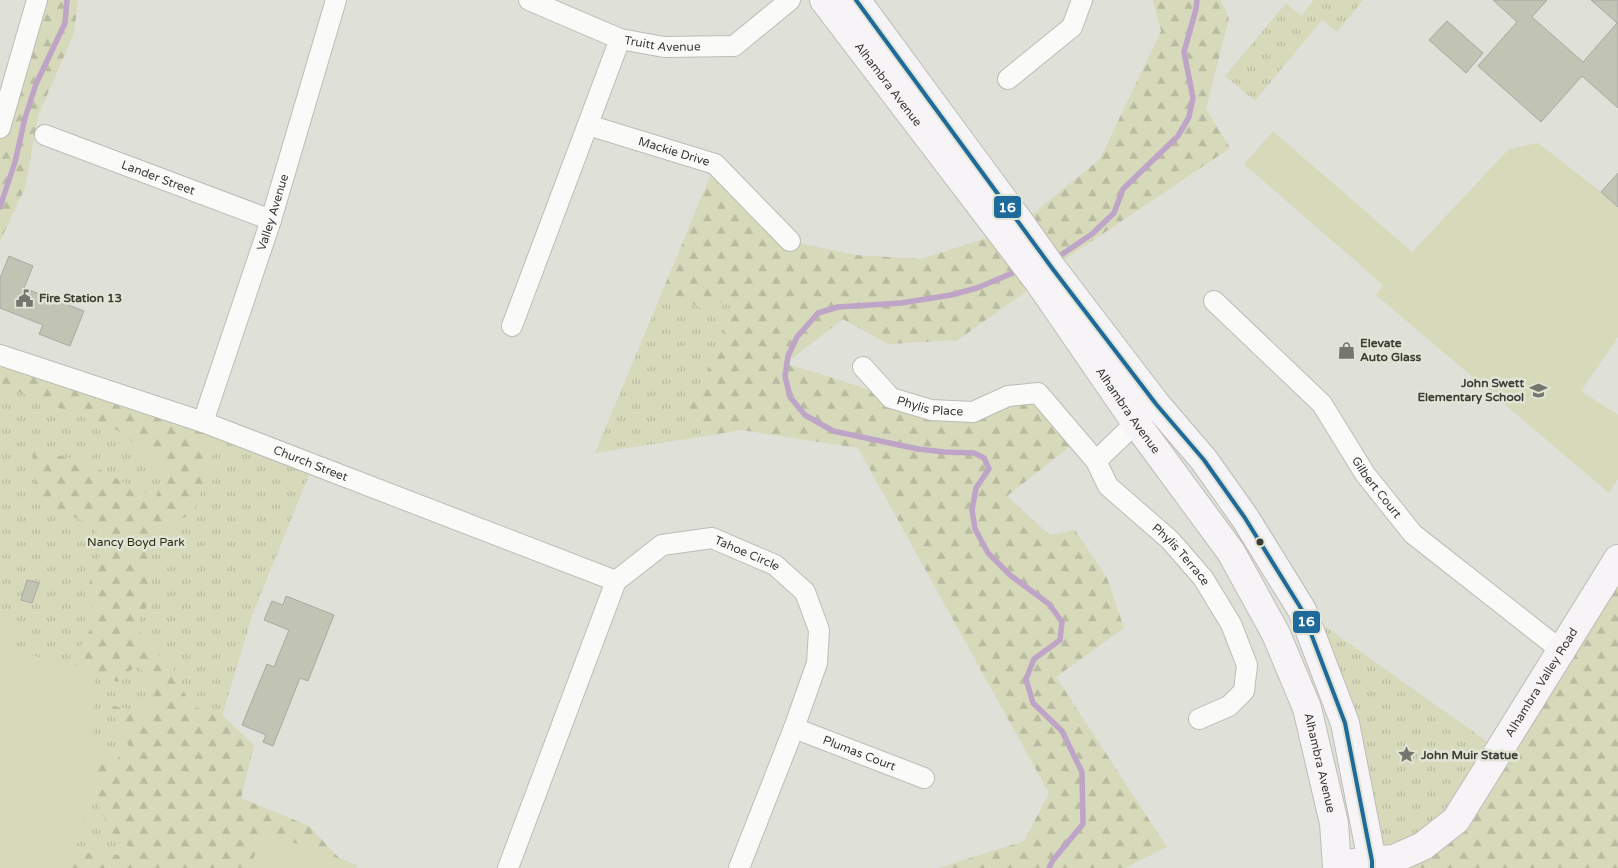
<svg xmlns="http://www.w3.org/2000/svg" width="1618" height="868" font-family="'Varela Round',sans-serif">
	<defs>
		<pattern id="grass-tufts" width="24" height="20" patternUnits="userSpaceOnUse" patternTransform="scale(1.25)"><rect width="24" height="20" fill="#d6d9ba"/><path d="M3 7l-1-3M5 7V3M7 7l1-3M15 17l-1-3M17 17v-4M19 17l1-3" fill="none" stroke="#b9bba0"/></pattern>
		<pattern id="forest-firs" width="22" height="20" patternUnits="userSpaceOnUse" patternTransform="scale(1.25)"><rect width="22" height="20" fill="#d6d9ba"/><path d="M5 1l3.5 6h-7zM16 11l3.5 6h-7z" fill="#b9bba0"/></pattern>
	</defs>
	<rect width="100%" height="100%" fill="#dfe0d8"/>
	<!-- grass -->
	<g fill="url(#grass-tufts)">
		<polygon points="1314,0 1363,0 1337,32 1322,20 1255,101 1225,76 1286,3 1301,16"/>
		<polygon points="663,290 703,309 733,299 719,350 688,405 706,436 595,453"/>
		<polygon points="0,355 313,465 252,616 195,807 357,865 356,868 0,868"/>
		<polygon points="1302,610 1499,750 1456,820 1372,861"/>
	</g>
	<!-- forest -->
	<g fill="url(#forest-firs)">
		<polygon points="37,0 78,0 74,33 38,116 25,188 0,241 0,128"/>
		<polygon points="1153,0 1221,0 1229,18 1206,109 1230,148 1052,268 1021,224 1100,159 1161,31"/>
		<polygon points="715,164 790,241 855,255 921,259 1002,233 1039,282 958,340 888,344 843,319 785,364 818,373 931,410 1038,393 1078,440 1007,496 1050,535 1075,530 1107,578 1124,628 1056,677 1167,847 1125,868 938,868 1024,841 1049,793 858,448 741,430 706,436 688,405 719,350 732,299 703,309 663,290"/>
		<polygon points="0,355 203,422 210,464 194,514 170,523 147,556 153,594 138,623 144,642 172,667 191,706 222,715 254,745 241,798 309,826 340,859 263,832 250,868 69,868 73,857 89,853 113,855 136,853 111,832 93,794 93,753 116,760 129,747 109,705 152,714 149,679 137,665 117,682 94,670 70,664 98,617 85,594 104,545 91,524 36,502 33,449 87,463 156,499 163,467 117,430 0,385"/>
		<polygon points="1618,559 1618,868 1372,868 1423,846"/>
	</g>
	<!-- pitch -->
	<g fill="#d6d9ba">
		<polygon points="1273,131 1412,252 1509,149 1538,143 1601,192 1618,207 1618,337 1581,391 1618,415 1618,479 1609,493 1376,295 1383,285 1244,164"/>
		<polygon points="0,610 16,614 6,649 94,670 93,794 69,868 0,868"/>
		<polygon points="263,832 357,865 356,868 250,868"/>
	</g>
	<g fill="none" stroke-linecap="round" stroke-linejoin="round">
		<!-- stream -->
		<g stroke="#bea5c7" stroke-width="5.5">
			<polyline points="0,207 15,162 25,118 36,84 65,23 67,0"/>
			<polyline points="1052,258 1061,255 1092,234 1114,213 1123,189 1178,136 1189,117 1193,98 1184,52 1196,9 1197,0"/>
			<polyline points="1020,270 977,288 951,295 901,303 838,307 818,313 797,337 788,356 785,376 790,397 805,415 833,431 918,449 944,452 974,453 984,458 989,469 976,488 972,510 975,529 988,553 1010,575 1049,604 1062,622 1060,640 1034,659 1026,679 1033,703 1062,731 1082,772 1083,824 1053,860 1049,868"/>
		</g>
	</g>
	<!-- building -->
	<g fill="#c1c3b3" stroke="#a8a9a3">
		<polygon points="1493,0 1547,0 1532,17 1583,62 1617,23 1591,0 1618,0 1618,108 1582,76 1541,122 1478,66 1517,22"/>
		<polygon points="1447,21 1483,53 1466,73 1429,40"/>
		<polygon points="1618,173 1618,207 1601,192"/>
		<polygon points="9,256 33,266 24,288 84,311 70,346 39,334 43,325 0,308 0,278"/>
		<polygon points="27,580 39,583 32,603 21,600"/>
		<polygon points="286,596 334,615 308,681 300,678 273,746 263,742 266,735 242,725 267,664 274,667 289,630 264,620 272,601 283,605"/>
	</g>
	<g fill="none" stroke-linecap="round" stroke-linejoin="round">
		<defs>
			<g id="street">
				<path id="s1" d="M529,0L620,39L664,47L734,46L790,0"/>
				<polyline points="1008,79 1072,27 1082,0"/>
				<path id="s2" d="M588,125L715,164L790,241"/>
				<polyline points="0,128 37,0"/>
				<path id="s3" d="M45,135L271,220"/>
				<path id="s4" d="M1214,301L1322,404L1365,474L1413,534L1562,651"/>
				<polyline points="512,326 620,39"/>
				<path id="s5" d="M0,355L203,422L616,581"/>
				<path id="s6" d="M863,367L891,398L931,410L973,412L1008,396L1038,393L1096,461"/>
				<path id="s7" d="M1145,414L1096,461L1108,486L1170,540L1203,578L1231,624L1247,665L1244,691L1229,706L1199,719"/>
				<path id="s8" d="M203,422L271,220L336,0"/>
				<path id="s9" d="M794,728L924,778"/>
				<path id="s10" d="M508,868L616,581L662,545L712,538L775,565L805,592L819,630L817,663L794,728L739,868"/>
			</g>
			<g id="secondary">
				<path id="s11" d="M824,0L1039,282L1136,423L1231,552L1276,634L1307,708L1334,823L1337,868"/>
				<polyline points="856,0 1021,224 1052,268 1156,404 1204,460 1245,518 1302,610 1345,723 1372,861 1372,868"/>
				<path id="s12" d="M1354,863L1394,859L1423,846L1456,820L1618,559"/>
			</g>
		</defs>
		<!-- street casing -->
		<use href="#street" stroke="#bcbdb7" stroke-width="22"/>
		<!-- secondary casing -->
		<use href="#secondary" stroke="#bcbdb7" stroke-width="30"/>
		<!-- street -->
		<use href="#street" stroke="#fafaf9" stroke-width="20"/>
		<!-- secondary -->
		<use href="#secondary" stroke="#f6f4f6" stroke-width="28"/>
		<defs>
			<polyline id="bus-1" points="856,0 1052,268 1156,404 1204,460 1245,518 1302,610 1345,723 1372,861 1372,868"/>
		</defs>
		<!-- bus-1 casing -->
		<use href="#bus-1" stroke="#e2e4d5" stroke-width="8"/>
		<!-- bus-1 -->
		<use href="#bus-1" stroke="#1e6b9b" stroke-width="4"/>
	</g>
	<!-- icons -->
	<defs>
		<symbol id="civic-bare" viewBox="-9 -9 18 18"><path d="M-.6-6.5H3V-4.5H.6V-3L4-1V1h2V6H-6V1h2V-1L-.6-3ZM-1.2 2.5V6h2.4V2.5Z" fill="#75766f" stroke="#e2e4d5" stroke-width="2.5" paint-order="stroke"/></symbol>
		<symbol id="shop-bare" viewBox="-9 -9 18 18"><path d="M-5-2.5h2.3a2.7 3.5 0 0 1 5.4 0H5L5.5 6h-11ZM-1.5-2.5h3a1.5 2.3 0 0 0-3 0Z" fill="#75766f" stroke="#e2e4d5" stroke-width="2.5" paint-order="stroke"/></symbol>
		<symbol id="school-bare" viewBox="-9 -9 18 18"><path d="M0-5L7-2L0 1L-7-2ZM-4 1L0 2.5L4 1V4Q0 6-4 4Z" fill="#75766f" stroke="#e2e4d5" stroke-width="2.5" paint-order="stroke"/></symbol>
		<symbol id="sight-bare" viewBox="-9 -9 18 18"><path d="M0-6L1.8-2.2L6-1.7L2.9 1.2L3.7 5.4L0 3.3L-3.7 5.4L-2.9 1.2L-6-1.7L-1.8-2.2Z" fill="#75766f" stroke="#e2e4d5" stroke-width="2.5" paint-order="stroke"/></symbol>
	</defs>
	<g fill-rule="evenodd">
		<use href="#civic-bare" x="12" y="286" width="25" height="25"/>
		<use href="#shop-bare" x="1334" y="338" width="25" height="25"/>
		<use href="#school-bare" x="1526" y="378" width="25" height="25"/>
		<use href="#sight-bare" x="1394" y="742" width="25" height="25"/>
	</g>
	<!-- markers -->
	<circle fill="#3c3d37" stroke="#e2e4d5" stroke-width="2" cx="1260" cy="542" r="4.5"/>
	<g text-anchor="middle" stroke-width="5" stroke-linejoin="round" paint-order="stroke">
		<!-- street labels -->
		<g font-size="12" fill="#3c3d37" stroke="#e2e4d5">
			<text dy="4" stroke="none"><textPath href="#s1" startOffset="142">Truitt Avenue</textPath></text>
			<text dy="4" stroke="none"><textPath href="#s11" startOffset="106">Alhambra Avenue</textPath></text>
			<text dy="4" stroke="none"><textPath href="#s2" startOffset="90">Mackie Drive</textPath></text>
			<text dy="4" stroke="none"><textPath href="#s3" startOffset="121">Lander Street</textPath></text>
			<text dy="4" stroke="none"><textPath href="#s8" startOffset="221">Valley Avenue</textPath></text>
			<text dy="4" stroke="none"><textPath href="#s6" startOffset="82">Phylis Place</textPath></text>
			<text dy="4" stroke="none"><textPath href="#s11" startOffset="511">Alhambra Avenue</textPath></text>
			<text dy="4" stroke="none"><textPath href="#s5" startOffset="329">Church Street</textPath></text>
			<text dy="4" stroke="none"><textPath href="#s4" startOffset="249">Gilbert Court</textPath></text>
			<text dy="4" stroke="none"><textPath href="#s10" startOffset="454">Tahoe Circle</textPath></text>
			<text dy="4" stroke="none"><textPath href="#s7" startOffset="196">Phylis Terrace</textPath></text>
			<text dy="4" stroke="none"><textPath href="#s12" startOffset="276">Alhambra Valley Road</textPath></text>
			<text dy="4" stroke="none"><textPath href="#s9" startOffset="70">Plumas Court</textPath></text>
			<text dy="4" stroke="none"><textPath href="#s11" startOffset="916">Alhambra Avenue</textPath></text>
		</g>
		<!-- poi labels -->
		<g font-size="12" font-weight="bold" fill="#3c3d37" stroke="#e2e4d5" text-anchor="start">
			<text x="39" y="302">Fire Station 13</text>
			<text x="1360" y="347">Elevate<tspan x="1360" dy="14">Auto Glass</tspan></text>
			<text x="1524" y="387" text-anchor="end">John Swett<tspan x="1524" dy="14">Elementary School</tspan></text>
			<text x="1421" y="759">John Muir Statue</text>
		</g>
		<!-- park labels -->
		<g font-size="12" fill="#2c2e12" stroke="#e2e4d5">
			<text x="136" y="546">Nancy Boyd Park</text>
		</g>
	</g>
	<g stroke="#e2e4d5" stroke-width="2">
		<rect x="993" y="195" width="29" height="24" rx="5" fill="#1e6b9b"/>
		<rect x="1292" y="610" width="29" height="24" rx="5" fill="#1e6b9b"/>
	</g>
	<g font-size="14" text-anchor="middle" font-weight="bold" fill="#fff">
		<text x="1007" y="212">16</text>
		<text x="1306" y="626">16</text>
	</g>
</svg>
